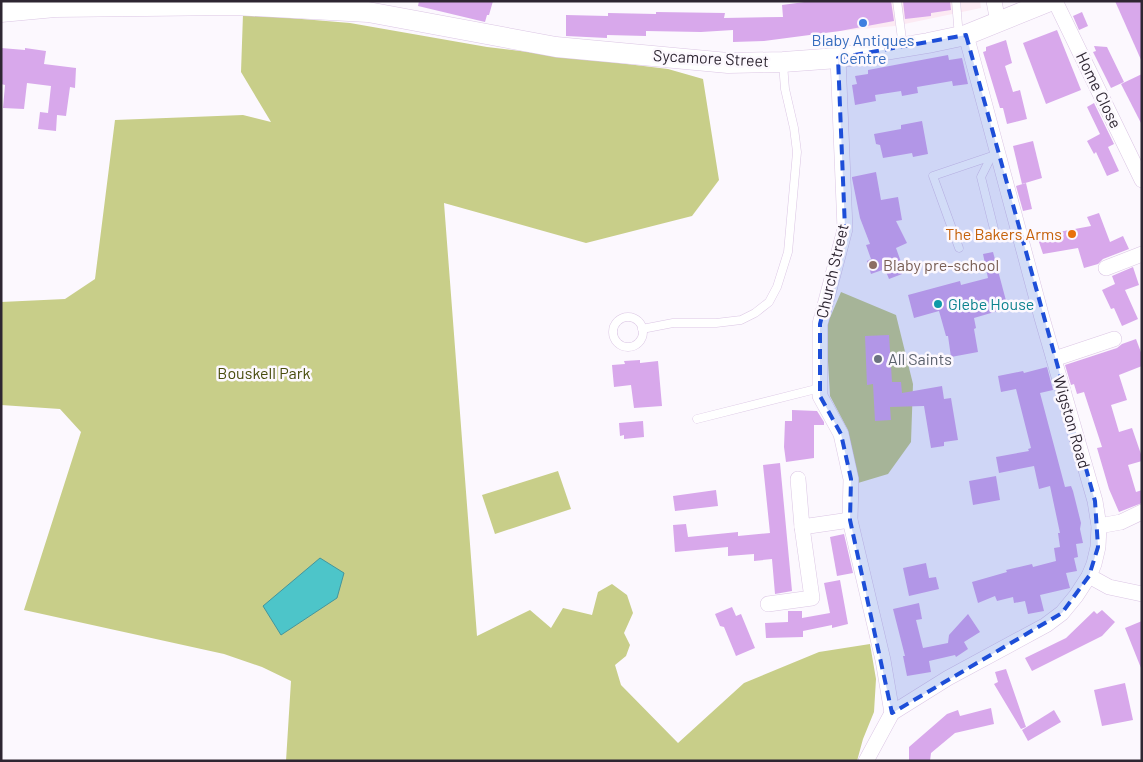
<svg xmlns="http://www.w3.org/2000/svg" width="1143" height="762" font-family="Barlow,sans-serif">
	<rect width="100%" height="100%" fill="#fcf8fe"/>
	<!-- commercial -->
	<polygon fill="#fceaf3" points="824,1 980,1 981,8 895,26 829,32"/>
	<!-- green -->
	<g fill="#c8ce89">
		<polygon points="243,14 350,23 487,47 668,69 703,79 719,180 692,216 586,243 444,203 477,636 530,610 551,628 563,608 592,615 598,592 612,584 627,595 633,613 624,633 630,645 626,656 615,665 621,685 678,743 744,683 819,652 870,644 876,679 874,712 863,739 857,761 286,761 291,681 262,667 224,654 24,610 81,432 60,409 1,405 1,302 65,299 95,279 115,120 243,115 271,122 241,72"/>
		<polygon points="841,292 896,315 913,384 911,442 888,474 858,483 848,430 830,396 826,327"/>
		<polygon points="558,471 571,509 495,534 482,495"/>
	</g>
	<!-- water -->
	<polygon fill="#4dc5c9" stroke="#44959c" points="320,558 344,573 337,598 281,635 263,606"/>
	<!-- building -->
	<g fill="#d8a8eb">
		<polygon points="419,1 493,1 489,15 487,15 485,22 418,6"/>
		<polygon points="812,1 891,1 894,21 840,31 764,41 733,42 733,30 701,32 646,31 646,36 607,35 607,38 566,36 566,15 608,16 608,13 656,14 656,12 725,13 724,18 783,17 782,5"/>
		<polygon points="903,1 950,1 951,10 931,13 931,16 905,19"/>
		<polygon points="1115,1 1142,1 1142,62"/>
		<polygon points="1082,12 1088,26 1079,30 1073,16"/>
		<polygon points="1057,30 1081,90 1046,104 1023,43"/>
		<polygon points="1006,40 1012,63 1005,66 1013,92 1020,90 1027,119 1007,124 1003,108 1000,108 983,52 986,51 986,47"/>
		<polygon points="1094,46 1107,47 1124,82 1111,88 1093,52 1096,51"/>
		<polygon points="1,48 25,50 25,48 46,51 44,64 76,68 75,88 70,87 66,116 57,115 56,131 38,129 40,112 48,113 51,86 27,83 24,109 3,108 5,85 1,84"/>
		<polygon points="948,55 949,60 962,58 968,84 953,86 952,81 917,87 918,93 902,96 901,91 875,95 876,101 855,105 852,85 857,84 855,76 868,74 868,70"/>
		<polygon points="1142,74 1142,125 1121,84"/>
		<polygon points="1094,103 1114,144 1108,147 1119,171 1107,176 1096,152 1094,154 1087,141 1100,134 1087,107"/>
		<polygon points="922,121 928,154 913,157 912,153 883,158 880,145 876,144 874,134 901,129 901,125"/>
		<polygon points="1033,141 1042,178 1022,184 1013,146"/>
		<polygon points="876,172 881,200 898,197 902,220 896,221 907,243 896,248 901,262 898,263 902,274 889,279 885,269 871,274 867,261 871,259 866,245 870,244 860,218 852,178 852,177"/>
		<polygon points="1026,183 1032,209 1023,211 1016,186"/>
		<polygon points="1099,213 1110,242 1123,236 1129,249 1103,259 1098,264 1084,268 1078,248 1043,254 1037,236 1091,226 1087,217"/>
		<polygon points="993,252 1008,308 974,318 976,328 974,329 978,352 951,357 948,336 946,336 939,311 914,318 908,295 960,281 961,285 988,278 983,254"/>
		<polygon points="1133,267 1139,285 1125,290 1138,319 1122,326 1114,308 1111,309 1102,290 1115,284 1112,276"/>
		<polygon points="889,335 892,382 901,382 902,393 942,386 944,399 951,398 958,440 944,442 944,446 931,448 924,406 890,407 891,420 875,421 873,384 867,385 865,336"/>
		<polygon points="1136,339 1142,355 1142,366 1119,375 1127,400 1111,405 1119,432 1132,428 1142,457 1142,461 1128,465 1136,492 1142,490 1142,503 1119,512 1109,489 1097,448 1102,447 1084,392 1077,394 1074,384 1071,385 1065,365 1117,348 1122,344"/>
		<polygon points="640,360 640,363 658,361 662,406 634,408 631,385 614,387 612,365 625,364 624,361"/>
		<polygon points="1047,367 1053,390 1040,393 1065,487 1071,486 1073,491 1081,523 1080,529 1083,543 1076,544 1078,557 1074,558 1077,571 1066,573 1070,588 1040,595 1044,611 1028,614 1025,601 1014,603 1013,597 997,601 995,596 978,603 972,582 1007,572 1006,570 1032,564 1033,567 1056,561 1054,548 1060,547 1058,533 1060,533 1050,486 1039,489 1034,466 999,473 996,457 1029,451 1028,449 1031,448 1016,389 1001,392 998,376 1023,371 1024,373"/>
		<polygon points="792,410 817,411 824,422 824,425 814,425 814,458 786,462 784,447 785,421 792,421"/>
		<polygon points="643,421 644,437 624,439 624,435 620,436 619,423"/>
		<polygon points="780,463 792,591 775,594 772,559 754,561 754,554 728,556 728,547 675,552 673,525 686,524 688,537 738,532 738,536 770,533 763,465"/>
		<polygon points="996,476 1000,500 973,505 969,481"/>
		<polygon points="716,490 718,506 675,511 673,496"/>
		<polygon points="844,534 853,573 837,576 830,537"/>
		<polygon points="926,563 929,578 936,577 939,589 909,596 903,568"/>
		<polygon points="840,580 848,624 832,628 832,625 803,631 803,637 766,638 765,623 788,622 788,611 802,611 802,618 830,613 824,583"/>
		<polygon points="919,603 922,619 916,620 923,648 948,643 949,635 968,614 980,632 964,642 968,649 956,657 955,655 929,661 931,672 907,676 903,656 905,656 893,609"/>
		<polygon points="732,607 736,616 741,614 755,648 736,656 724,627 720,626 715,614"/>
		<polygon points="1102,610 1115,622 1102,636 1032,671 1025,658 1066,638 1094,611 1097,614"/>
		<polygon points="1142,621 1142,668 1141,668 1125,628"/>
		<polygon points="1006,669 1026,727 1021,729 994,684 998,682 995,672"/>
		<polygon points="1125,683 1133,720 1102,726 1094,690"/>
		<polygon points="991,708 994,724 955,733 931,753 930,761 909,761 909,747 947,714 958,710 960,716"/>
		<polygon points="1054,710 1061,722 1028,741 1022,730"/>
	</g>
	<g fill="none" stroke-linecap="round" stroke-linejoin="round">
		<defs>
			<g id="lane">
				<polyline points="897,1 903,47"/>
				<polyline points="956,1 959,37"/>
				<polyline points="991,157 981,177 994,229"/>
				<polyline points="959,248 933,176 998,154"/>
				<circle cx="628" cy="332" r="15"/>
				<polyline points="642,329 673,323 716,323 741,320 755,313 769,302 777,287 788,252 797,152 794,128 785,89 783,64"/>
				<polyline points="697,419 820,388"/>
			</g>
			<g id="street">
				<polyline points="994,1 998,22"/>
				<polyline points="1055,1 1142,180"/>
				<polyline points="838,58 845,229 820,324 820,396 841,434 851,479 850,520 883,660 892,713"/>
				<polyline points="1106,268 1142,254"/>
				<polyline points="1054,359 1114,339"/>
				<polyline points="798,479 802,527 850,520"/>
				<polyline points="1099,526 1121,522 1142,512"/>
				<polyline points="1089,576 1109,587 1142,594"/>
				<polyline points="768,604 812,598 802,527"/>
				<polyline points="866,761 892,713 948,678 1046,625 1062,613 1076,596 1089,576 1094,564 1098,547 1099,526 1095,501 1042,318 966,35"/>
			</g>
			<polyline id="secondary" points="1,12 55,7 234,5 368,12 556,47 728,63 783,62 838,58 928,43 966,35 1050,1"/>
		</defs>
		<!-- lane casing -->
		<use href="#lane" stroke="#dbc6e4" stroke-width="9"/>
		<!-- street casing -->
		<use href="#street" stroke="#dbc6e4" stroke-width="16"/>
		<!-- secondary casing -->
		<use href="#secondary" stroke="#dbc6e4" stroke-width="21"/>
		<!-- lane -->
		<use href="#lane" stroke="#fff" stroke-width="8"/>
		<!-- street -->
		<use href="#street" stroke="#fff" stroke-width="15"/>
		<!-- secondary -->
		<use href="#secondary" stroke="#fff" stroke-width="20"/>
	</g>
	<!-- marked area -->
	<path fill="#1d4ed8" fill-opacity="0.2" stroke="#1d4ed8" stroke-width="4" stroke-dasharray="10 6" stroke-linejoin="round" d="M966,35L1095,501L1098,547L1089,576L1062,613L892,713L850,520L851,479L841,434L820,396V324L845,229L838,58Z"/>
	<!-- markers -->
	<circle fill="#3f7fe0" stroke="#fcf8fe" stroke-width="2" cx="863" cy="23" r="5"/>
	<circle fill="#e8710a" stroke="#fcf8fe" stroke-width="2" cx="1072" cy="234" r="5"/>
	<circle fill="#8d6e63" stroke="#fcf8fe" stroke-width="2" cx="873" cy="265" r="5"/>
	<circle fill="#0f9aa8" stroke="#fcf8fe" stroke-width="2" cx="938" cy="304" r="5"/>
	<circle fill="#6b7280" stroke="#fcf8fe" stroke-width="2" cx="878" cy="359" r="5"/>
	<g text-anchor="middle" stroke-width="5" stroke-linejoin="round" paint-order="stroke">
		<!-- shop labels -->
		<g font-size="16" fill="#366cbe" stroke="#fcf8fe">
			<text x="863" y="46">Blaby Antiques<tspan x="863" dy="18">Centre</tspan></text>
		</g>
		<!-- street labels -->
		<g font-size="16" fill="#2e2632" stroke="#fcf8fe">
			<text transform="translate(711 58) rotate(3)" y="6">Sycamore Street</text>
			<text transform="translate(1099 90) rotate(64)" y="6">Home Close</text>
			<text transform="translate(832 271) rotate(-77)" y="6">Church Street</text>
			<text transform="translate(1072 422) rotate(74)" y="6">Wigston Road</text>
		</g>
		<!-- food labels -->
		<g font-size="16" fill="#c56008" stroke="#fcf8fe" text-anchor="end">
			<text x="1062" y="240">The Bakers Arms</text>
		</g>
		<!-- education labels -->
		<g font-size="16" fill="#785e54" stroke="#fcf8fe" text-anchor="start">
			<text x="883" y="271">Blaby pre-school</text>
		</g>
		<!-- culture labels -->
		<g font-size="16" fill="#0d838f" stroke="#fcf8fe" text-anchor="start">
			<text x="948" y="310">Glebe House</text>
		</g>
		<!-- worship labels -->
		<g font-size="16" fill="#5b616d" stroke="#fcf8fe" text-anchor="start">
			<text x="888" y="365">All Saints</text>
		</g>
		<!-- park labels -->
		<g font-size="16" fill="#484c0d" stroke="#fcf8fe">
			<text x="264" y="379">Bouskell Park</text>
		</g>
	</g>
	<!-- border -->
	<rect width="1143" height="762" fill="none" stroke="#2e2632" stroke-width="5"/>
</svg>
